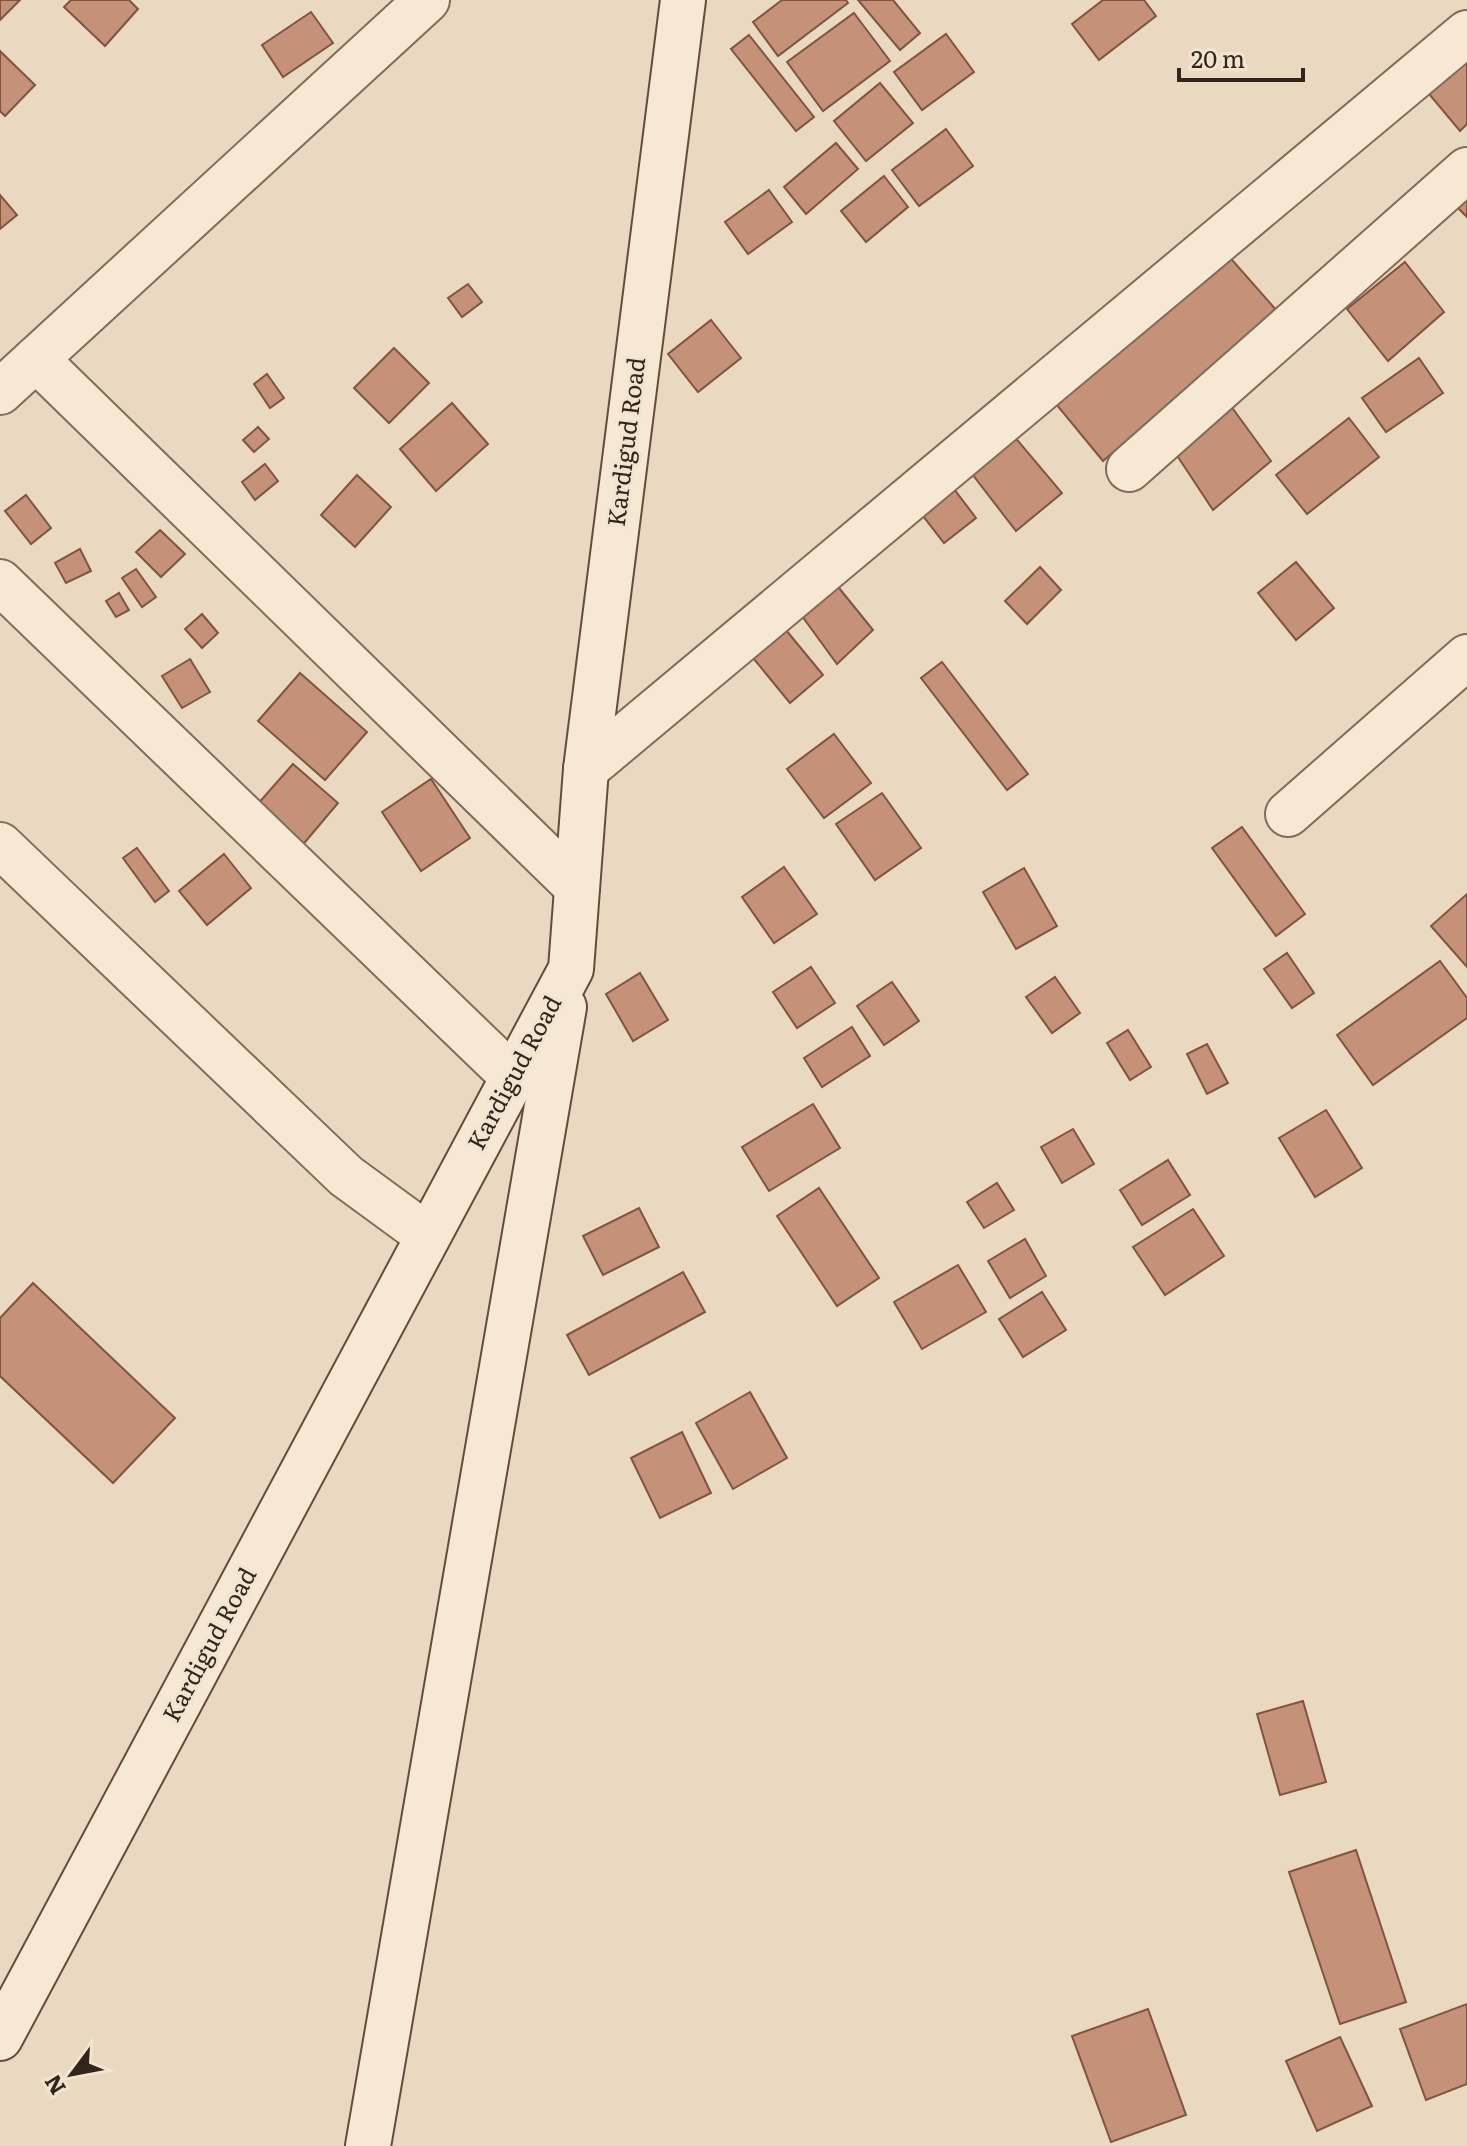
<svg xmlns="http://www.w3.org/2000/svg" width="1467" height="2146" font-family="Literata,serif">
	<rect width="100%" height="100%" fill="#ead9c0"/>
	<!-- building -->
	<g fill="#c59179" stroke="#7f5441" stroke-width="2">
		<polygon points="0,0 20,0 0,20"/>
		<polygon points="71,0 129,0 138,9 105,46 64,7"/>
		<polygon points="782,0 846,0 848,3 778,56 753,22"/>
		<polygon points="858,0 893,0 920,33 900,50"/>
		<polygon points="1103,0 1144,0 1156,16 1099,60 1072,24"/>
		<polygon points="311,12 333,43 283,77 262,45"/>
		<polygon points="854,13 890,61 823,111 787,62"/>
		<polygon points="946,34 974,72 922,110 894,72"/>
		<polygon points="749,35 814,117 796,131 731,49"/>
		<polygon points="0,51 35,85 5,116 0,111"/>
		<polygon points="1467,53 1467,124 1460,131 1424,88"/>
		<polygon points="880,83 913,123 866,161 834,121"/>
		<polygon points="946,129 973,166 919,206 892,170"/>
		<polygon points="836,143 858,169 806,214 784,187"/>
		<polygon points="884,176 908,207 866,242 841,211"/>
		<polygon points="769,190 792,222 748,254 725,222"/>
		<polygon points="0,195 17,215 0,229"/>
		<polygon points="1467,200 1467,217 1458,208"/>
		<polygon points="1226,253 1277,311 1103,461 1051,398"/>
		<polygon points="1405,262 1444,312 1388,361 1347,309"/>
		<polygon points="468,284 482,302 462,317 448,298"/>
		<polygon points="711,320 741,358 698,392 668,354"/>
		<polygon points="394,348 429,383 389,423 354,388"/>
		<polygon points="1419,358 1443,393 1386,432 1362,398"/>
		<polygon points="267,374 284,398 270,408 254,384"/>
		<polygon points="1228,402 1271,461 1213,510 1174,451"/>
		<polygon points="452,403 488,444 436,491 400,449"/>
		<polygon points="1349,418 1379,457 1307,514 1276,475"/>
		<polygon points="258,427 269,439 254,452 243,440"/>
		<polygon points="1013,435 1062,493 1016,531 969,470"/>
		<polygon points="265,464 278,481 255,500 242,482"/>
		<polygon points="357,475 391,507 355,547 321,515"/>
		<polygon points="948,481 976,518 944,543 916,507"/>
		<polygon points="26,495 51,528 31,544 5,511"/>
		<polygon points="160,530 185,554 161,577 136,552"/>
		<polygon points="80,549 91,571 66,583 55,563"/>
		<polygon points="1296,562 1334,608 1296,640 1258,593"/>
		<polygon points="1040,567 1061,590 1027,624 1005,601"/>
		<polygon points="136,569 156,597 142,607 122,578"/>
		<polygon points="835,583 873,630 837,664 799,612"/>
		<polygon points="119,593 129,610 116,617 106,601"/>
		<polygon points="202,614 218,633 202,648 185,629"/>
		<polygon points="781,624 823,675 790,703 749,653"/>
		<polygon points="190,659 210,692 182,708 162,676"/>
		<polygon points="942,662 1028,774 1007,790 921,678"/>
		<polygon points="300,673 367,732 325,780 258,721"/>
		<polygon points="834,734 871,783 824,818 787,769"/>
		<polygon points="293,764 338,803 295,854 249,814"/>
		<polygon points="431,779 470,838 421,871 382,812"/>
		<polygon points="882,793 921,848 875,880 836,824"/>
		<polygon points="1242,827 1305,914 1276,936 1212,848"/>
		<polygon points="137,848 169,891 155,902 123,858"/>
		<polygon points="224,854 251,888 207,925 179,891"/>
		<polygon points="784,867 817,914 774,943 742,897"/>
		<polygon points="1024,868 1057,926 1016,949 983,892"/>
		<polygon points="1467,894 1467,967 1431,926"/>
		<polygon points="1287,953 1314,993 1292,1008 1264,969"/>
		<polygon points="1440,961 1467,998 1467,1018 1373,1085 1337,1035"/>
		<polygon points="811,967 835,1003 797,1028 773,992"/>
		<polygon points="640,973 668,1020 633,1041 606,994"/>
		<polygon points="1055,977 1080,1013 1052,1033 1026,997"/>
		<polygon points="892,982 919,1021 884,1045 857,1006"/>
		<polygon points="852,1027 870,1056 822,1087 804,1058"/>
		<polygon points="1128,1030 1151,1067 1130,1080 1107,1043"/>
		<polygon points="1207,1044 1228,1083 1207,1094 1187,1054"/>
		<polygon points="813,1104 840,1148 769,1191 742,1147"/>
		<polygon points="1326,1110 1362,1168 1315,1197 1279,1138"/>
		<polygon points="1073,1129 1094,1164 1062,1183 1041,1147"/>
		<polygon points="1168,1160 1190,1195 1142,1225 1120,1190"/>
		<polygon points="997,1183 1014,1210 984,1228 967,1202"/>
		<polygon points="819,1188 879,1278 837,1306 777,1216"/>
		<polygon points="639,1208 659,1247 603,1275 583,1236"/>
		<polygon points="1193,1209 1224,1256 1165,1295 1133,1247"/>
		<polygon points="1025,1239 1046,1276 1010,1298 988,1261"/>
		<polygon points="958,1265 986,1312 922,1349 894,1302"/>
		<polygon points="683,1272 705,1312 589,1375 567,1335"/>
		<polygon points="33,1283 175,1418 113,1483 0,1376 0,1318"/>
		<polygon points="1042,1292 1066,1330 1023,1357 999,1319"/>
		<polygon points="750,1392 787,1458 733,1489 696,1423"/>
		<polygon points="682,1432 711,1493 660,1518 631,1458"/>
		<polygon points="1303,1701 1326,1782 1280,1795 1257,1714"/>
		<polygon points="1356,1850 1406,2002 1340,2024 1289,1872"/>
		<polygon points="1467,2004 1467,2084 1426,2100 1400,2029"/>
		<polygon points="1148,2009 1186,2115 1111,2142 1072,2036"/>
		<polygon points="1340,2037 1372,2106 1317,2131 1286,2061"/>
	</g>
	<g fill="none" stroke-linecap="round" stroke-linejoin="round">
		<defs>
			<g id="street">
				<polyline points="36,359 577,887"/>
				<polyline points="0,392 427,0"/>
				<polyline points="1129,469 1467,170"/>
				<polyline points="0,582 513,1077"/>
				<polyline points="586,769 1467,33"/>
				<polyline points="1288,814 1467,657"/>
				<polyline points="0,845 346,1176 428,1236"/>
			</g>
			<g id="secondary">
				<polyline points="0,2038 571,969 586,769 683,0"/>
				<polyline points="368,2146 564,1007"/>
			</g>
		</defs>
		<!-- street casing -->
		<use href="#street" stroke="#816b5a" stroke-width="48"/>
		<!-- secondary casing -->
		<use href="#secondary" stroke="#634c3d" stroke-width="48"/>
		<!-- street -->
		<use href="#street" stroke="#f6e8d2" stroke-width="44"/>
		<!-- secondary -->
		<use href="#secondary" stroke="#f6e8d2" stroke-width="44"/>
	</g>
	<g text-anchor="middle" stroke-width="6" stroke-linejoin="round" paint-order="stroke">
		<!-- street labels -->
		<g font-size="24" fill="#32251d" stroke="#f2e5cf">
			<text transform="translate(627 442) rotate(-83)" y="8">Kardigud Road</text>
			<text transform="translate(515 1073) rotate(-62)" y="8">Kardigud Road</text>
			<text transform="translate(210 1645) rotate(-62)" y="8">Kardigud Road</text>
		</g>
	</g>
	<!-- north arrow -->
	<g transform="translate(72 2074) rotate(238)" stroke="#f2e5cf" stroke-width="6" paint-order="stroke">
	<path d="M0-6L14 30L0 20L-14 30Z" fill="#32251d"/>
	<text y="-12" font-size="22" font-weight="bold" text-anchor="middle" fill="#32251d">N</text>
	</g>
	<!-- scale -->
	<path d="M1179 68v12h124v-12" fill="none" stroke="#32251d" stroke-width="4"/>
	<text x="1191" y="68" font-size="24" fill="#32251d" stroke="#f2e5cf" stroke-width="6" paint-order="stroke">20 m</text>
</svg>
